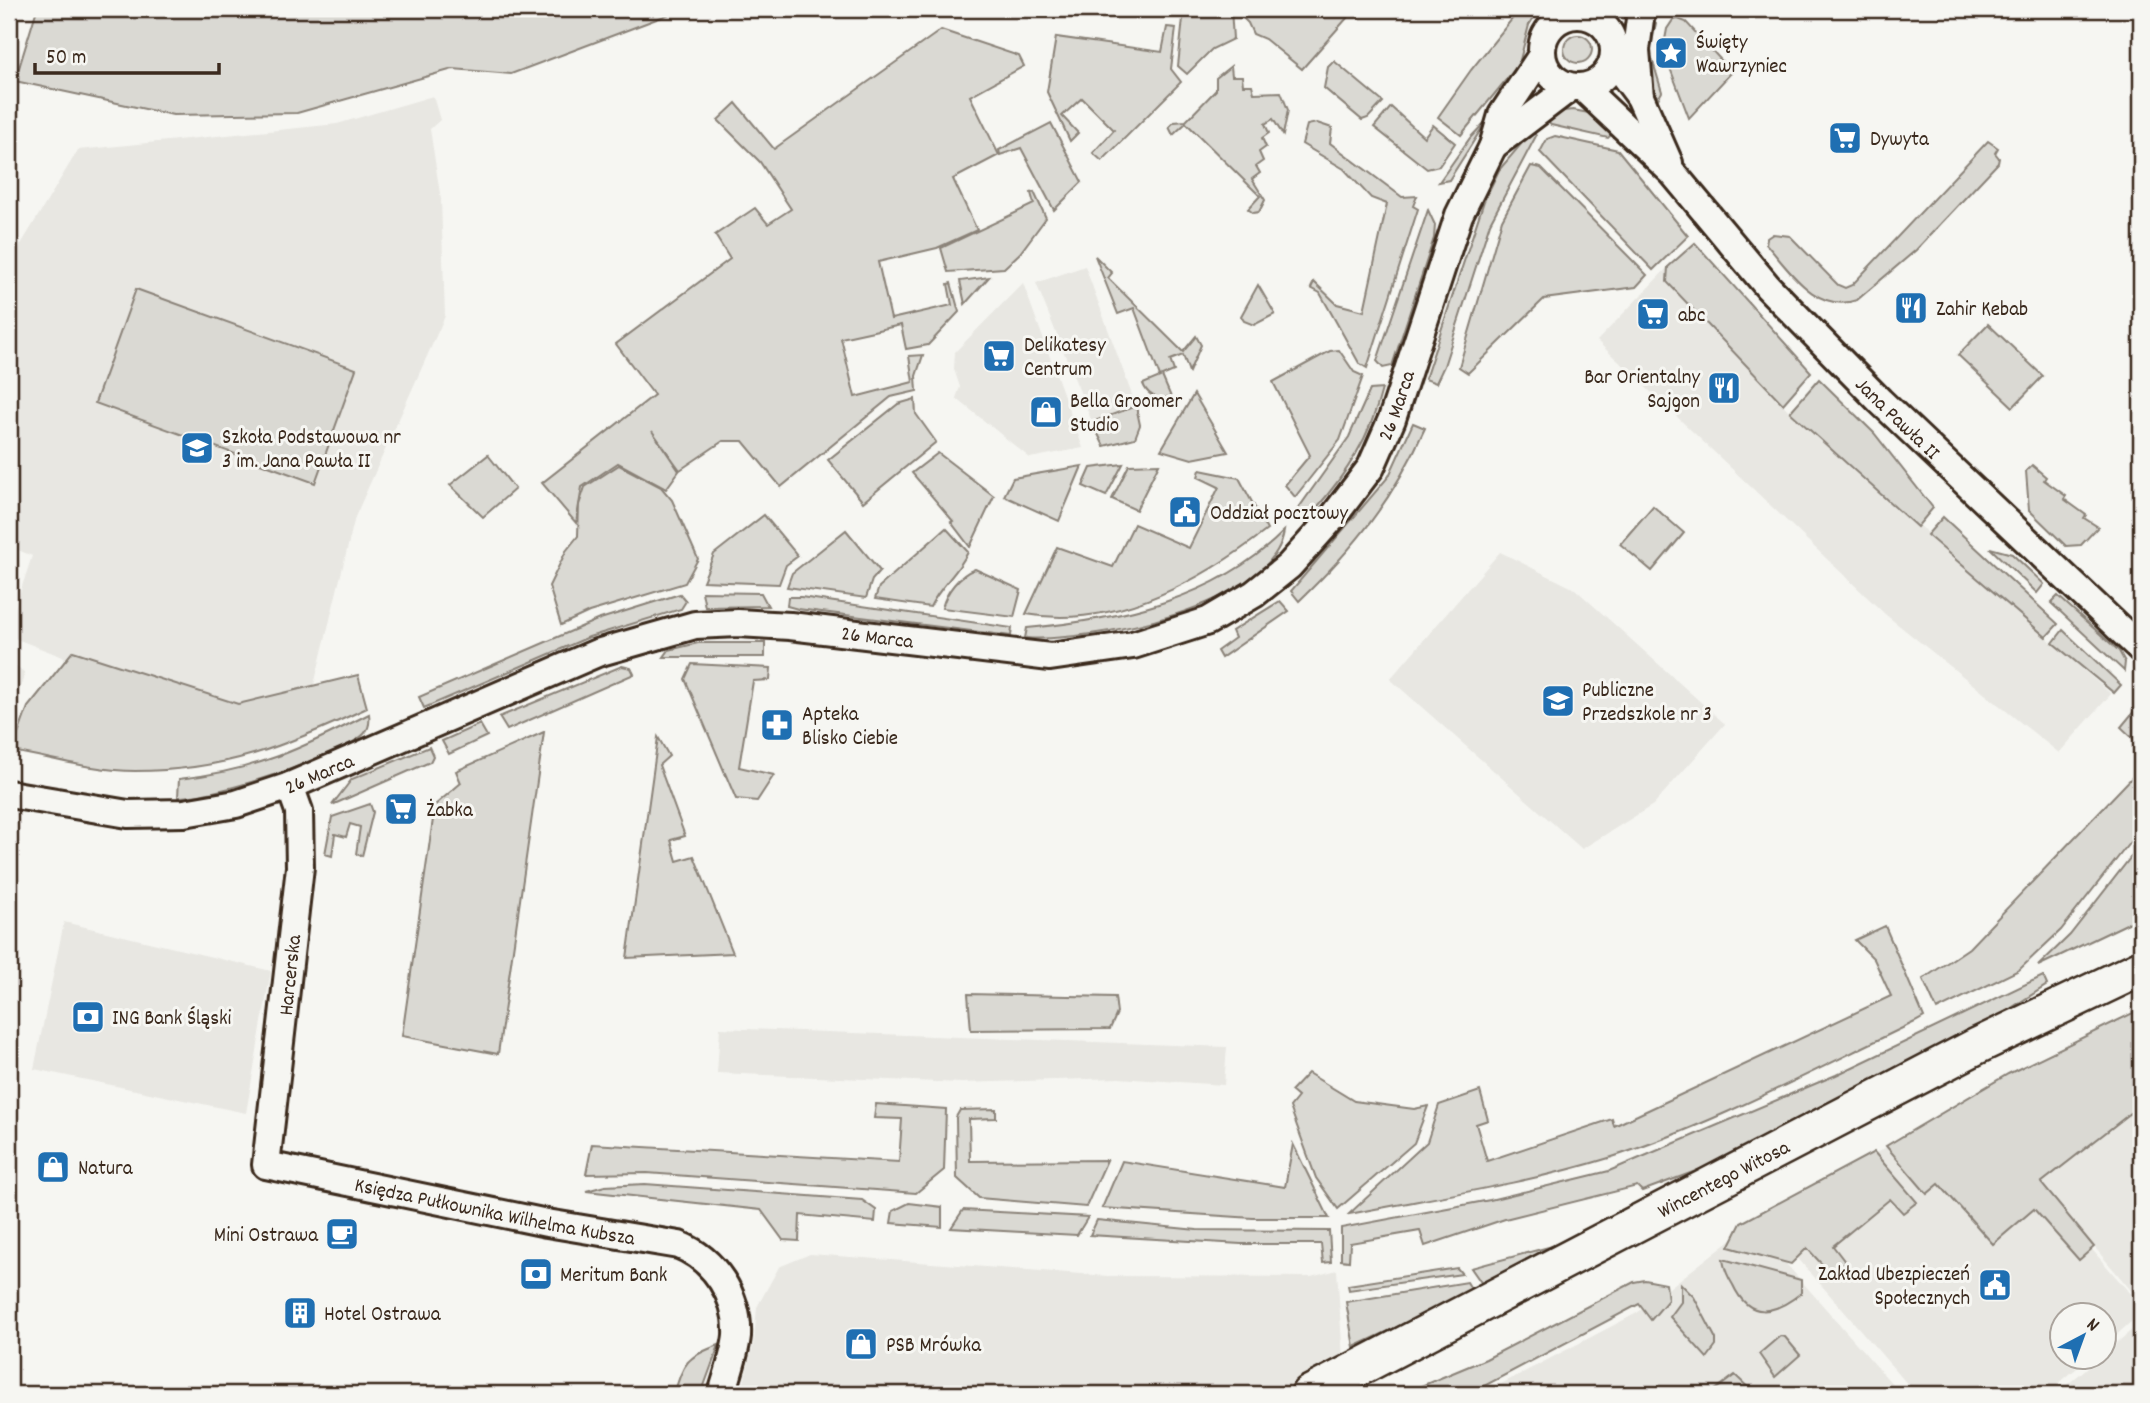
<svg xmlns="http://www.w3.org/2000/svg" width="2150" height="1403" font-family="Dekko,sans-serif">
	<rect width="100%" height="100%" fill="#f6f6f2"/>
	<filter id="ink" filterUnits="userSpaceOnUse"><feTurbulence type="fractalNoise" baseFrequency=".0143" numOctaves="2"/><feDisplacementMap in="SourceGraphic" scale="14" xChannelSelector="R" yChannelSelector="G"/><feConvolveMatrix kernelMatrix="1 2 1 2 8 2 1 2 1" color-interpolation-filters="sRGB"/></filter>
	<g filter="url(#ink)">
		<!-- built -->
		<g fill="#e8e7e2">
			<polygon points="433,96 440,120 430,129 441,200 445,316 355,517 313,689 243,715 86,666 9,636 9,626 32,556 9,546 9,264 78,150 337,124"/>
			<polygon points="1085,266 1136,406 1092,422 1036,283"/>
			<polygon points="1668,267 1667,282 1790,412 2111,694 2059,753 1886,615 1597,341"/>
			<polygon points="1023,283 1083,448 1030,458 956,398 960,387 954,369 955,352"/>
			<polygon points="1500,552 1575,589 1725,724 1653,805 1582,849 1390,679"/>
			<polygon points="9,660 25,673 9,721"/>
			<polygon points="64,922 271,971 246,1113 34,1069"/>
			<polygon points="720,1028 1227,1047 1224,1085 1119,1078 962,1083 717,1073"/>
			<polygon points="1965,1103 2141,1306 2141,1313 2105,1345 2104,1316 2062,1316 2062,1358 2089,1358 2046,1394 1916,1394 1762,1217"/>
			<polygon points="2141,1105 2141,1302 2040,1183"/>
			<polygon points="1751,1224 1901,1394 1482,1394 1637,1313"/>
			<polygon points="810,1254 1108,1276 1311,1277 1337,1270 1343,1358 1271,1394 741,1394 754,1341 757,1307 779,1267"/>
			<polygon points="2141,1322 2141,1394 2056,1394 2099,1358 2104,1358 2105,1353"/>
		</g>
		<!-- green -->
		<g fill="#dad9d3" stroke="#8a8278" stroke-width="2">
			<polygon points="37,9 683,9 511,74 453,69 297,113 173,115 15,81"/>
			<polygon points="1184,9 1231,9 1233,39 1212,49 1187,74 1178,66"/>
			<polygon points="1239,9 1355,9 1302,69 1265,39 1253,34 1248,23 1238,13"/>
			<polygon points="1520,9 1539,9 1529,25 1519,64 1461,135 1438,117 1471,70"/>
			<polygon points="1678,19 1686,22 1732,72 1689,118 1667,60 1679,53 1677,45 1664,45 1667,29 1673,20"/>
			<polygon points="1653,21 1656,23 1650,52 1662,92 1658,99 1645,64"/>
			<polygon points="1167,27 1176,28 1171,69 1181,82 1102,161 1093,153 1114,130 1082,98 1062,116 1078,133 1070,141 1047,92 1056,37 1162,52"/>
			<polygon points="941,30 1019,56 1024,66 970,96 999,155 953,179 977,230 937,248 878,262 891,319 952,305 948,284 951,283 959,312 928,345 906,349 901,325 841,338 855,397 913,382 909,356 923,355 916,376 917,391 891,397 781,487 743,441 723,441 680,470 652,431 679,471 666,489 618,463 582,487 576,523 542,483 654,395 616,344 730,259 715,235 755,208 768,224 791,209 760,162 718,120 736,103 774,149"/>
			<circle cx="1578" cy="49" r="14"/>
			<polygon points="1334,61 1383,102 1368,118 1362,120 1324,88 1328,67"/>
			<polygon points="1231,66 1232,76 1242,76 1243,85 1252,85 1254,93 1281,92 1288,110 1283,135 1273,119 1265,124 1269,133 1262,138 1266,147 1259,152 1263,161 1256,166 1260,173 1252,179 1265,200 1259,212 1253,213 1248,209 1260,196 1186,123 1173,135 1169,127 1174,122 1186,121 1216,90 1216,78"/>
			<polygon points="1391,107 1424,137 1433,125 1455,143 1439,166 1427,169 1374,127"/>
			<polygon points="1573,110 1594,114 1614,132 1608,138 1551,125 1546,121 1563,111"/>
			<polygon points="1487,120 1449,180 1439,182 1470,138"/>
			<polygon points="1051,123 1082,182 1054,210 1021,148 1000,155 999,150"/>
			<polygon points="1317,123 1332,128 1330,143 1402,197 1417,196 1413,206 1418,209 1367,368 1359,363 1320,293 1311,288 1314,282 1337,304 1364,311 1387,204 1371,198 1344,169 1302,144 1307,125"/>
			<polygon points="1533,130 1536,136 1490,223 1444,366 1436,383 1425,379 1484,201 1499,170"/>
			<polygon points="1555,136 1618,150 1688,236 1653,270 1540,152 1547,139"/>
			<path d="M1988,141L1998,148L1995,153L1999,158L1998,163L1916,250L1857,300C1816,314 1790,271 1766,244L1767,238L1773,234L1790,236L1838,285L1845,288L1852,285Z"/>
			<polygon points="1531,166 1541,168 1647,275 1636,287 1544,299 1468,373 1459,367 1502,220"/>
			<polygon points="1034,192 1046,218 1020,253 1004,268 948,272 941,248 1034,204 1031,193"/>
			<polygon points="1428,210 1435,225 1434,238 1392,366 1383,368 1377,361"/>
			<polygon points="1695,243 1811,372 1783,404 1667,282 1668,267"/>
			<path d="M1095,256L1112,273L1108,278L1183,352L1196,336L1201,345L1189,372L1183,355L1170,360L1174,371L1162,376L1171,397C1158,400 1148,396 1143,384L1160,377L1134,308L1118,314Z"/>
			<polygon points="989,277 965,304 960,281"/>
			<polygon points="1258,285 1275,314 1254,325 1244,321 1241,316"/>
			<polygon points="136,289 356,369 315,483 95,403"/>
			<polygon points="1988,324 2043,376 2013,407 1958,355"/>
			<polygon points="1339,350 1354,372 1363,376 1340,440 1295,497 1285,485 1310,455 1273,382 1330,351"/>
			<polygon points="1819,379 1874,433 1933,508 1917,527 1790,412"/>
			<path d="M1382,389C1370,438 1347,473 1314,511L1306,515H1299L1298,509L1349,437L1370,390Z"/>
			<polygon points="1194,394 1228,452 1192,459 1161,450"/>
			<polygon points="915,399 916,414 936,442 863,502 828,460 898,404"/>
			<polygon points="1136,406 1140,425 1135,438 1104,446 1092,422"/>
			<path d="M1413,423L1425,428C1393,500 1356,546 1299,601L1291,591L1389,476Z"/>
			<polygon points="938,453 994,496 970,547 951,522 953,521 912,473"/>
			<polygon points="488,455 515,489 483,517 450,485"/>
			<polygon points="1123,464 1106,496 1083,486 1091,468"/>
			<polygon points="1159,464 1136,510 1112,499 1129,465"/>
			<polygon points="619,465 661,487 672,500 698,559 685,583 589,612 561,625 549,586 566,551 578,536 579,505 585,487"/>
			<polygon points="2032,465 2046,477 2044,480 2066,496 2064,499 2086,515 2084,518 2098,527 2081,545 2066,546 2029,510 2026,471"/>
			<polygon points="1082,466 1059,521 1004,496 1013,478"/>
			<path d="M1200,470L1239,478L1267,530C1201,581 1114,630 1026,614L1057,547L1113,567L1134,524L1189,548L1219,487L1198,477Z"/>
			<polygon points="1653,506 1684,533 1652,571 1620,544"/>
			<polygon points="764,515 798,556 786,565 779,584 703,581 714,554"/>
			<polygon points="1943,517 2058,624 2046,637 1927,535"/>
			<path d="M946,528L968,552C958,573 940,586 930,607L875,599L879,587Z"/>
			<polygon points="846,530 880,571 872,580 866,598 787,587 792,573"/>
			<path d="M1284,531C1273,607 1088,643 1025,638L1027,628C1119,620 1217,599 1284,531Z"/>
			<polygon points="1990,548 2012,554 2044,584 2037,593"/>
			<path d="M975,569L1021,590L1014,617L942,608C946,592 959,575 975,569Z"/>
			<polygon points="702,592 761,593 768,606 705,607"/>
			<polygon points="680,594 686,601 681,609 589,637 424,708 419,697 597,620"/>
			<polygon points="2058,596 2119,651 2125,662 2124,671 2051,603"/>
			<polygon points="788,597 801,597 1012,628 1011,636 798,609 787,606"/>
			<polygon points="1280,601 1289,611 1221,658 1217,651 1235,638 1232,631"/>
			<polygon points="2063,630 2121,685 2114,693 2053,643"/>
			<polygon points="698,643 765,643 765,657 664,657 669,650"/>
			<path d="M73,651L238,704L358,675L367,708C286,746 225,771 135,771C95,771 52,758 12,751L28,707Z"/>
			<polygon points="692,664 771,668 770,680 753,681 739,767 774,775 757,801 736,799 685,679"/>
			<polygon points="622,666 631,668 634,674 507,730 499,717"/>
			<polygon points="2140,704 2141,706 2141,746 2121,727"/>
			<path d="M369,714C370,721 369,729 364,734C342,756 210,799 178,797L179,779C257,770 301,749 369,714Z"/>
			<polygon points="480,724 487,736 449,754 442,741"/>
			<polygon points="544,732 498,1054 402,1036 435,805 461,783 456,771"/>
			<polygon points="658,737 669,756 659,765 685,836 671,840 677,861 694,856 733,953 627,958"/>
			<polygon points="429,747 433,756 430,762 332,805 352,779"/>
			<polygon points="2141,768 2141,828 2061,930 2019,970 1937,1010 1923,979 1969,948"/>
			<polygon points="370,804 373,812 362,856 356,854 360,827 350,824 346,837 335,834 332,856 325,854 332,817"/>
			<polygon points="2141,844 2141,917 2038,966 2070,935"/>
			<path d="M1885,926L1924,1017L1915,1022C1816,1069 1713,1125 1609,1158C1525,1184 1435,1197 1349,1214L1427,1142L1439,1105L1480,1091L1488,1120L1476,1124L1487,1161L1612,1119L1614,1126L1891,996L1874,959L1855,940Z"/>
			<polygon points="2043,976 2047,985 1968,1036 1755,1149 1642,1191 1637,1186 1505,1219 1425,1246 1420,1231 1350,1243 1349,1261 1341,1260 1341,1228 1490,1200 1609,1171 1836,1075"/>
			<polygon points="968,994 1115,997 1117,1013 1110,1029 971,1030"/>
			<polygon points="2141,1009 2141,1105 2041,1183 2094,1247 2079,1260 2034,1209 1993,1244 1939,1184 1927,1194 1886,1146 2008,1074"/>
			<polygon points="1308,1073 1354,1101 1414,1109 1428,1106 1414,1143 1338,1209 1316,1178 1290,1107 1298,1097 1291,1091"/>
			<polygon points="876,1104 946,1109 944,1170 916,1193 647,1173 586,1174 592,1144 899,1162 902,1119 874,1118"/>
			<polygon points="996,1109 996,1118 969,1119 970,1161 1107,1160 1086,1207 979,1198 957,1178 956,1117 960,1110"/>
			<polygon points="1293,1144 1329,1218 1253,1218 1102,1208 1122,1161 1285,1187"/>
			<polygon points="1874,1152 1917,1202 1903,1213 1890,1199 1833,1246 1846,1263 1836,1271 1828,1271 1807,1248 1791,1264 1729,1247 1741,1223"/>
			<polygon points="645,1184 862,1200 876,1210 875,1222 800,1215 799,1241 783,1240 761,1210 586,1191 605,1186"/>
			<polygon points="909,1203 942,1207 942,1227 891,1223 893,1211"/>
			<polygon points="963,1210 1088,1217 1077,1235 951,1228"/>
			<polygon points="1097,1220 1197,1230 1329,1231 1331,1262 1323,1263 1321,1244 1241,1244 1090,1235"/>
			<polygon points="1560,1244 1487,1291 1471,1268"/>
			<path d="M1723,1259L1801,1280V1293C1774,1315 1749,1320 1733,1285C1728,1277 1724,1269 1723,1259Z"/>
			<polygon points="1457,1268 1462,1274 1349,1290 1348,1285"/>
			<polygon points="1645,1280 1666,1284 1668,1300 1651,1320 1639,1304 1469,1394 1402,1394 1486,1359 1634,1282"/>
			<polygon points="1467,1282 1473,1292 1354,1347 1346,1302"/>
			<polygon points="1681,1284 1694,1297 1716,1339 1716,1346 1707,1358 1670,1317 1681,1302"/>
			<polygon points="1780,1336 1785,1337 1800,1355 1775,1377 1759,1354"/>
			<path d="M719,1345L701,1394H674C684,1362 686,1357 719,1345Z"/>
			<polygon points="1735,1375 1755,1394 1714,1394 1715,1390"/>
		</g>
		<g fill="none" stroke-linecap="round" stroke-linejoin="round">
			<defs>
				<g id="minor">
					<circle cx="1578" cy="51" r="36"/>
					<polyline points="1613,61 1640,97 1669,163"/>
					<path id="s1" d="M1582,87L1672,172L1768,287L1880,401L2141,649"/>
					<polyline points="1640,97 1636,50 1641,11"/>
					<polyline points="1493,146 1571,87"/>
					<path id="s2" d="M290,786L299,811L300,867L266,1165L547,1223L679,1245C714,1259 739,1296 737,1336C735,1355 727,1376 722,1394"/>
					<path id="s3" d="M9,794L128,814L184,813L236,804L290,786L597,653L695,625L738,623L790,626L1050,657L1133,645L1208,621L1254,594L1289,566L1333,517L1371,467L1392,419L1459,215L1493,146L1502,115L1542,55"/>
				</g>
				<g id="major">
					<path id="s4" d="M1309,1394L1975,1047L2141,968"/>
				</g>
			</defs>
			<!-- minor casing -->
			<use href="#minor" stroke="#3b2a1e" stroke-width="32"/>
			<!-- major casing -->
			<use href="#major" stroke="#3b2a1e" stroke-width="40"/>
			<!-- minor -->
			<use href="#minor" stroke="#f6f6f2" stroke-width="26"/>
			<!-- major -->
			<use href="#major" stroke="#f6f6f2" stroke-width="35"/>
		</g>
	</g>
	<!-- icons -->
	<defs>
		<symbol id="sight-square" viewBox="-11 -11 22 22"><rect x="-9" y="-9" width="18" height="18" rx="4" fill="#1f6fb2" stroke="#f6f6f2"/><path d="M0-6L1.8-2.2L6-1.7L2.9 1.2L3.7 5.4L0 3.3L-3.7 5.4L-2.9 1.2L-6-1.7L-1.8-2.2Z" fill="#fff"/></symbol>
		<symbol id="supermarket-square" viewBox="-11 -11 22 22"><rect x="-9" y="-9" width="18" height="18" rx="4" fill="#1f6fb2" stroke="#f6f6f2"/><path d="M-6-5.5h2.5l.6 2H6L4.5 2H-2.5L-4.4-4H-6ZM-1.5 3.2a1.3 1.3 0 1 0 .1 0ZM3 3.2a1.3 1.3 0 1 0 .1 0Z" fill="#fff"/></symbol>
		<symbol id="restaurant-square" viewBox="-11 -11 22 22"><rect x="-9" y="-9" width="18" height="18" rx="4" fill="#1f6fb2" stroke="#f6f6f2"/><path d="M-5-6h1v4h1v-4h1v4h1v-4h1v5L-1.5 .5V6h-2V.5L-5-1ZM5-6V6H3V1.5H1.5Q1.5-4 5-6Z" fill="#fff"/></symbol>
		<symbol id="shop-square" viewBox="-11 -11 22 22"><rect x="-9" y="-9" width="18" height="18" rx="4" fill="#1f6fb2" stroke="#f6f6f2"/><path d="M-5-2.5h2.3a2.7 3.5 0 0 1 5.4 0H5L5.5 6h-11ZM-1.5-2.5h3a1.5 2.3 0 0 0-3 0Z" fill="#fff"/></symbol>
		<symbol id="school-square" viewBox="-11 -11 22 22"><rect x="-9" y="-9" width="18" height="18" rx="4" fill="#1f6fb2" stroke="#f6f6f2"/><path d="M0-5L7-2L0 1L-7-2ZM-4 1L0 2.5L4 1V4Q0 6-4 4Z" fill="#fff"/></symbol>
		<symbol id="civic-square" viewBox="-11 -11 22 22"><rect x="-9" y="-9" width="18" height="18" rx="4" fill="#1f6fb2" stroke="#f6f6f2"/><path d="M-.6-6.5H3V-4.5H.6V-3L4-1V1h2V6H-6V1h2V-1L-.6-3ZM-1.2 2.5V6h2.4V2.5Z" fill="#fff"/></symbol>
		<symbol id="pharmacy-square" viewBox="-11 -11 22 22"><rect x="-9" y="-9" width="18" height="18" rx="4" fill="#1f6fb2" stroke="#f6f6f2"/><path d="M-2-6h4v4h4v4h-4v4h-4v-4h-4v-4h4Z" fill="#fff"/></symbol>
		<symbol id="bank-square" viewBox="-11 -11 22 22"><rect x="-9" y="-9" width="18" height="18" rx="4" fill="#1f6fb2" stroke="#f6f6f2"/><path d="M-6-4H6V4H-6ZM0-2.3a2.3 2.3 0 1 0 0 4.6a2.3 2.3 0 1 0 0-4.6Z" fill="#fff"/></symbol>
		<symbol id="cafe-square" viewBox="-11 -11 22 22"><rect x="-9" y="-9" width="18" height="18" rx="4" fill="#1f6fb2" stroke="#f6f6f2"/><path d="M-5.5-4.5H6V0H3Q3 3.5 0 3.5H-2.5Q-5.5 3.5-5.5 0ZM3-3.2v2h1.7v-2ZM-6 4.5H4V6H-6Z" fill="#fff"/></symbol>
		<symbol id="building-square" viewBox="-11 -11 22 22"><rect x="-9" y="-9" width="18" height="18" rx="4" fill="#1f6fb2" stroke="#f6f6f2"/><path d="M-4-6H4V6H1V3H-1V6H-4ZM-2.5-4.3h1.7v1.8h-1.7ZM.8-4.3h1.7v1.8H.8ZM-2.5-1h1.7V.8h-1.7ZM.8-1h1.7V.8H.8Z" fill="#fff"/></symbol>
	</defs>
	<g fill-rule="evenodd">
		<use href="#sight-square" x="1652" y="34" width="38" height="38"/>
		<use href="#supermarket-square" x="1826" y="119" width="38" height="38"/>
		<use href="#restaurant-square" x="1892" y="289" width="38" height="38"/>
		<use href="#supermarket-square" x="1634" y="295" width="38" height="38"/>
		<use href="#supermarket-square" x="980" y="337" width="38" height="38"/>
		<use href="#restaurant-square" x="1705" y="369" width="38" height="38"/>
		<use href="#shop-square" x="1027" y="393" width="38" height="38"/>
		<use href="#school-square" x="178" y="429" width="38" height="38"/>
		<use href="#civic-square" x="1166" y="493" width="38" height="38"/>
		<use href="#school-square" x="1539" y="682" width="38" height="38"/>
		<use href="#pharmacy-square" x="758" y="706" width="38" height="38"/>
		<use href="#supermarket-square" x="382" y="790" width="38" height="38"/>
		<use href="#bank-square" x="69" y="998" width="38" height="38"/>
		<use href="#shop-square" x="34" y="1148" width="38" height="38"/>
		<use href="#cafe-square" x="323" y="1215" width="38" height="38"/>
		<use href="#bank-square" x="517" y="1255" width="38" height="38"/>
		<use href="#civic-square" x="1976" y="1266" width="38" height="38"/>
		<use href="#building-square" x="281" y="1294" width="38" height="38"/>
		<use href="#shop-square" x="842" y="1325" width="38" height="38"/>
	</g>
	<g text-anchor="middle" stroke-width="6" stroke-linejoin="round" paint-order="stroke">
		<!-- poi labels -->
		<g font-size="21" fill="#3b2a1e" stroke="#f6f6f2" text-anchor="start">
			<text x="1696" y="48">Święty<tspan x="1696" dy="24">Wawrzyniec</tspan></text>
			<text x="1870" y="145">Dywyta</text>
			<text x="1936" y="315">Zahir Kebab</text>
			<text x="1678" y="321">abc</text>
			<text x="1024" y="351">Delikatesy<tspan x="1024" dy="24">Centrum</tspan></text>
			<text x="1700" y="383" text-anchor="end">Bar Orientalny<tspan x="1700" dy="24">Sajgon</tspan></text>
			<text x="1070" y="407">Bella Groomer<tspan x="1070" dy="24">Studio</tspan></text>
			<text x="222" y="443">Szkoła Podstawowa nr<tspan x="222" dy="24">3 im. Jana Pawła II</tspan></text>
			<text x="1210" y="519">Oddział pocztowy</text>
			<text x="1582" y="696">Publiczne<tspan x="1582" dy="24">Przedszkole nr 3</tspan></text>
			<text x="802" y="720">Apteka<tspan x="802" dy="24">Blisko Ciebie</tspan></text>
			<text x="426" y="816">Żabka</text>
			<text x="112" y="1024">ING Bank Śląski</text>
			<text x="78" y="1174">Natura</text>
			<text x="318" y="1241" text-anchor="end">Mini Ostrawa</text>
			<text x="1970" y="1280" text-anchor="end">Zakład Ubezpieczeń<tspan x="1970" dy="24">Społecznych</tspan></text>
			<text x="560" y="1281">Meritum Bank</text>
			<text x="324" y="1320">Hotel Ostrawa</text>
			<text x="886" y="1351">PSB Mrówka</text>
		</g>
		<!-- street labels -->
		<g font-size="21" fill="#3b2a1e" stroke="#f6f6f2">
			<text dy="7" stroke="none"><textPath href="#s3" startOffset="1536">26 Marca</textPath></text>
			<text dy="7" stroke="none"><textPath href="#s1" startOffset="458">Jana Pawła II</textPath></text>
			<text dy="7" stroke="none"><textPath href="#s3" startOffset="906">26 Marca</textPath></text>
			<text dy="7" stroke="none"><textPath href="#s3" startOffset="318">26 Marca</textPath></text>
			<text transform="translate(289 975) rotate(-84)" y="7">Harcerska</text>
			<text dy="7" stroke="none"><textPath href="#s4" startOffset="467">Wincentego Witosa</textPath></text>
			<text dy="7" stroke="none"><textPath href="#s2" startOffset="616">Księdza Pułkownika Wilhelma Kubsza</textPath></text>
		</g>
	</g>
	<!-- margin -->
	<rect width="2150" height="1403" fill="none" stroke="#f6f6f2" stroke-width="35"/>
	<rect x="18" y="18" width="2115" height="1368" fill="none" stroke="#3b2a1e" stroke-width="2.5" filter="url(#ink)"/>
	<!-- north arrow -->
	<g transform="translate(2083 1336) rotate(41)"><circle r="33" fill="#f6f6f2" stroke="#aba49d" stroke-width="2"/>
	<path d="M0-5L12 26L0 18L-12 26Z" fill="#1f6fb2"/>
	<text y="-10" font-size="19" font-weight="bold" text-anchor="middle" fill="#3b2a1e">N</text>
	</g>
	<!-- scale -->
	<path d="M35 63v10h184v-10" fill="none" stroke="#3b2a1e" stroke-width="3.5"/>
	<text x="46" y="63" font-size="21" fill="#3b2a1e" stroke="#f6f6f2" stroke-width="5" paint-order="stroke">50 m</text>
</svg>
